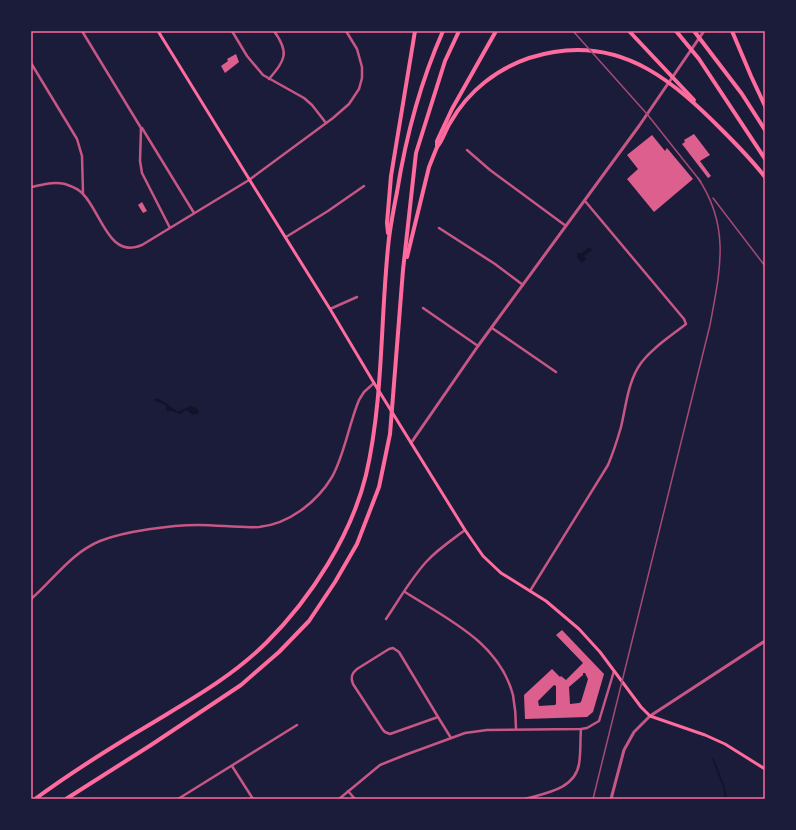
<svg xmlns="http://www.w3.org/2000/svg" width="796" height="830" font-family="'Fira Sans',sans-serif">
	<rect width="100%" height="100%" fill="#1b1b3a"/>
	<!-- water -->
	<g fill="#12122b">
		<polygon points="589,247 592,250 584,256 586,259 582,263 577,257 577,253 582,253"/>
		<path d="M157,398L173,408L177,412L191,406L197,408L199,413L193,415L186,410L180,414L172,411H166L167,407C161,401 158,403 153,400Z"/>
	</g>
	<g fill="none" stroke-linecap="round" stroke-linejoin="round">
		<!-- stream -->
		<polyline stroke="#12122b" stroke-width="1.5" points="713,759 724,787 726,799"/>
	</g>
	<!-- building -->
	<g fill="#dd5f8e" fill-rule="evenodd">
		<polygon points="236,54 239,62 225,73 221,66 228,61 227,59"/>
		<polygon points="694,134 710,155 700,161 711,176 708,178 682,144 685,142 684,140"/>
		<polygon points="652,135 665,151 667,148 693,179 654,212 627,179 638,169 627,155"/>
		<polygon points="142,202 147,211 143,213 138,205"/>
		<path d="M562,630L604,674L593,712L587,717L525,719L524,695L552,669L560,677L561,676L566,680L583,663L556,635ZM583,673H585L588,679L581,702L579,703L570,704L569,687L583,675ZM554,685L556,686V704L555,705L539,706L538,701Z"/>
	</g>
	<g fill="none" stroke-linecap="round" stroke-linejoin="round">
		<!-- minor -->
		<g stroke="#c65784" stroke-width="2.5">
			<polyline points="82,31 141,128 140,161 142,173 170,228"/>
			<polyline points="232,31 247,56 263,75 304,98 312,105 326,123"/>
			<polyline points="31,63 77,139 82,156 83,193"/>
			<path d="M269,79C285,60 290,53 274,31"/>
			<polyline points="142,128 194,213"/>
			<polyline points="467,150 490,170 566,226"/>
			<path d="M31,187C42,185 53,181 65,184C71,186 79,189 83,194C101,212 109,260 142,245L249,180L333,118L349,104L359,89L362,78V67L357,49L346,31"/>
			<polyline points="439,228 495,264 523,285"/>
			<polyline points="286,237 328,211 364,186"/>
			<polyline points="423,308 478,346"/>
			<polyline points="330,309 357,297"/>
			<polyline points="492,328 556,372"/>
			<path d="M530,591L608,465C613,453 617,441 621,427C626,406 628,381 641,363C653,347 671,336 686,324L684,319L585,201"/>
			<path d="M405,592C447,619 499,642 513,695C515,706 516,718 516,729"/>
			<path d="M31,599C54,579 71,553 100,541C125,531 172,525 198,525C219,525 239,528 259,527C289,524 317,502 332,477C344,456 349,424 359,400L364,392L374,383"/>
			<path d="M386,619C399,600 411,578 427,561C438,549 452,540 465,530"/>
			<path d="M393,648L399,652L438,717L390,734L385,732L383,730L353,684C350,677 352,673 357,669L389,649Z"/>
			<polyline points="438,717 451,738"/>
			<polyline points="232,766 253,799"/>
			<polyline points="348,791 355,799"/>
			<polyline points="178,799 297,725"/>
			<polyline points="339,799 380,765 405,755 465,733 487,730 581,729 587,728 599,721 614,671"/>
			<path d="M525,799C546,793 575,789 579,764C581,752 580,740 581,729"/>
		</g>
		<!-- tertiary -->
		<g stroke="#c65784" stroke-width="3">
			<polyline points="411,443 478,346 639,126 704,31"/>
			<polyline points="611,799 624,750 634,732 650,716 765,641"/>
		</g>
		<!-- secondary -->
		<polyline stroke="#ff6b9d" stroke-width="3" points="158,31 254,187 330,309 374,383 465,530 483,556 501,573 546,601 579,629 600,652 641,707 650,716 705,735 725,744 765,769"/>
		<!-- motorway -->
		<g stroke="#ff6b9d" stroke-width="4">
			<polyline points="629,31 694,100"/>
			<polyline points="676,31 699,59 765,159"/>
			<polyline points="694,31 742,94 765,130"/>
			<polyline points="732,31 751,76 765,106"/>
			<path d="M437,147C443,140 445,131 450,123C459,107 471,93 485,82C505,66 529,56 554,52C626,40 675,83 722,130C737,145 752,160 765,177"/>
			<polyline points="388,233 387,223 391,176 415,31"/>
			<polyline points="407,257 429,167 437,147 437,141 452,109 496,31"/>
			<path d="M35,799C72,772 110,748 149,725C190,700 232,677 267,642C311,598 351,536 366,475C384,397 380,317 389,238C391,223 394,207 397,192C406,136 420,83 443,31"/>
			<polyline points="66,799 151,745 241,685 279,652 309,621 335,582 357,544 379,487 390,434 403,270 416,153 445,61 459,31"/>
		</g>
		<!-- rail -->
		<g stroke="#a44b75" stroke-width="1.5">
			<polyline points="573,31 647,114 701,182"/>
			<polyline points="713,198 765,266"/>
			<path d="M593,799L710,325C720,271 731,227 698,178"/>
		</g>
	</g>
	<!-- border -->
	<rect width="796" height="830" fill="none" stroke="#1b1b3a" stroke-width="64"/>
	<rect x="32" y="32" width="732" height="766" fill="none" stroke="#ff6b9d" stroke-width="1.5"/>
</svg>
